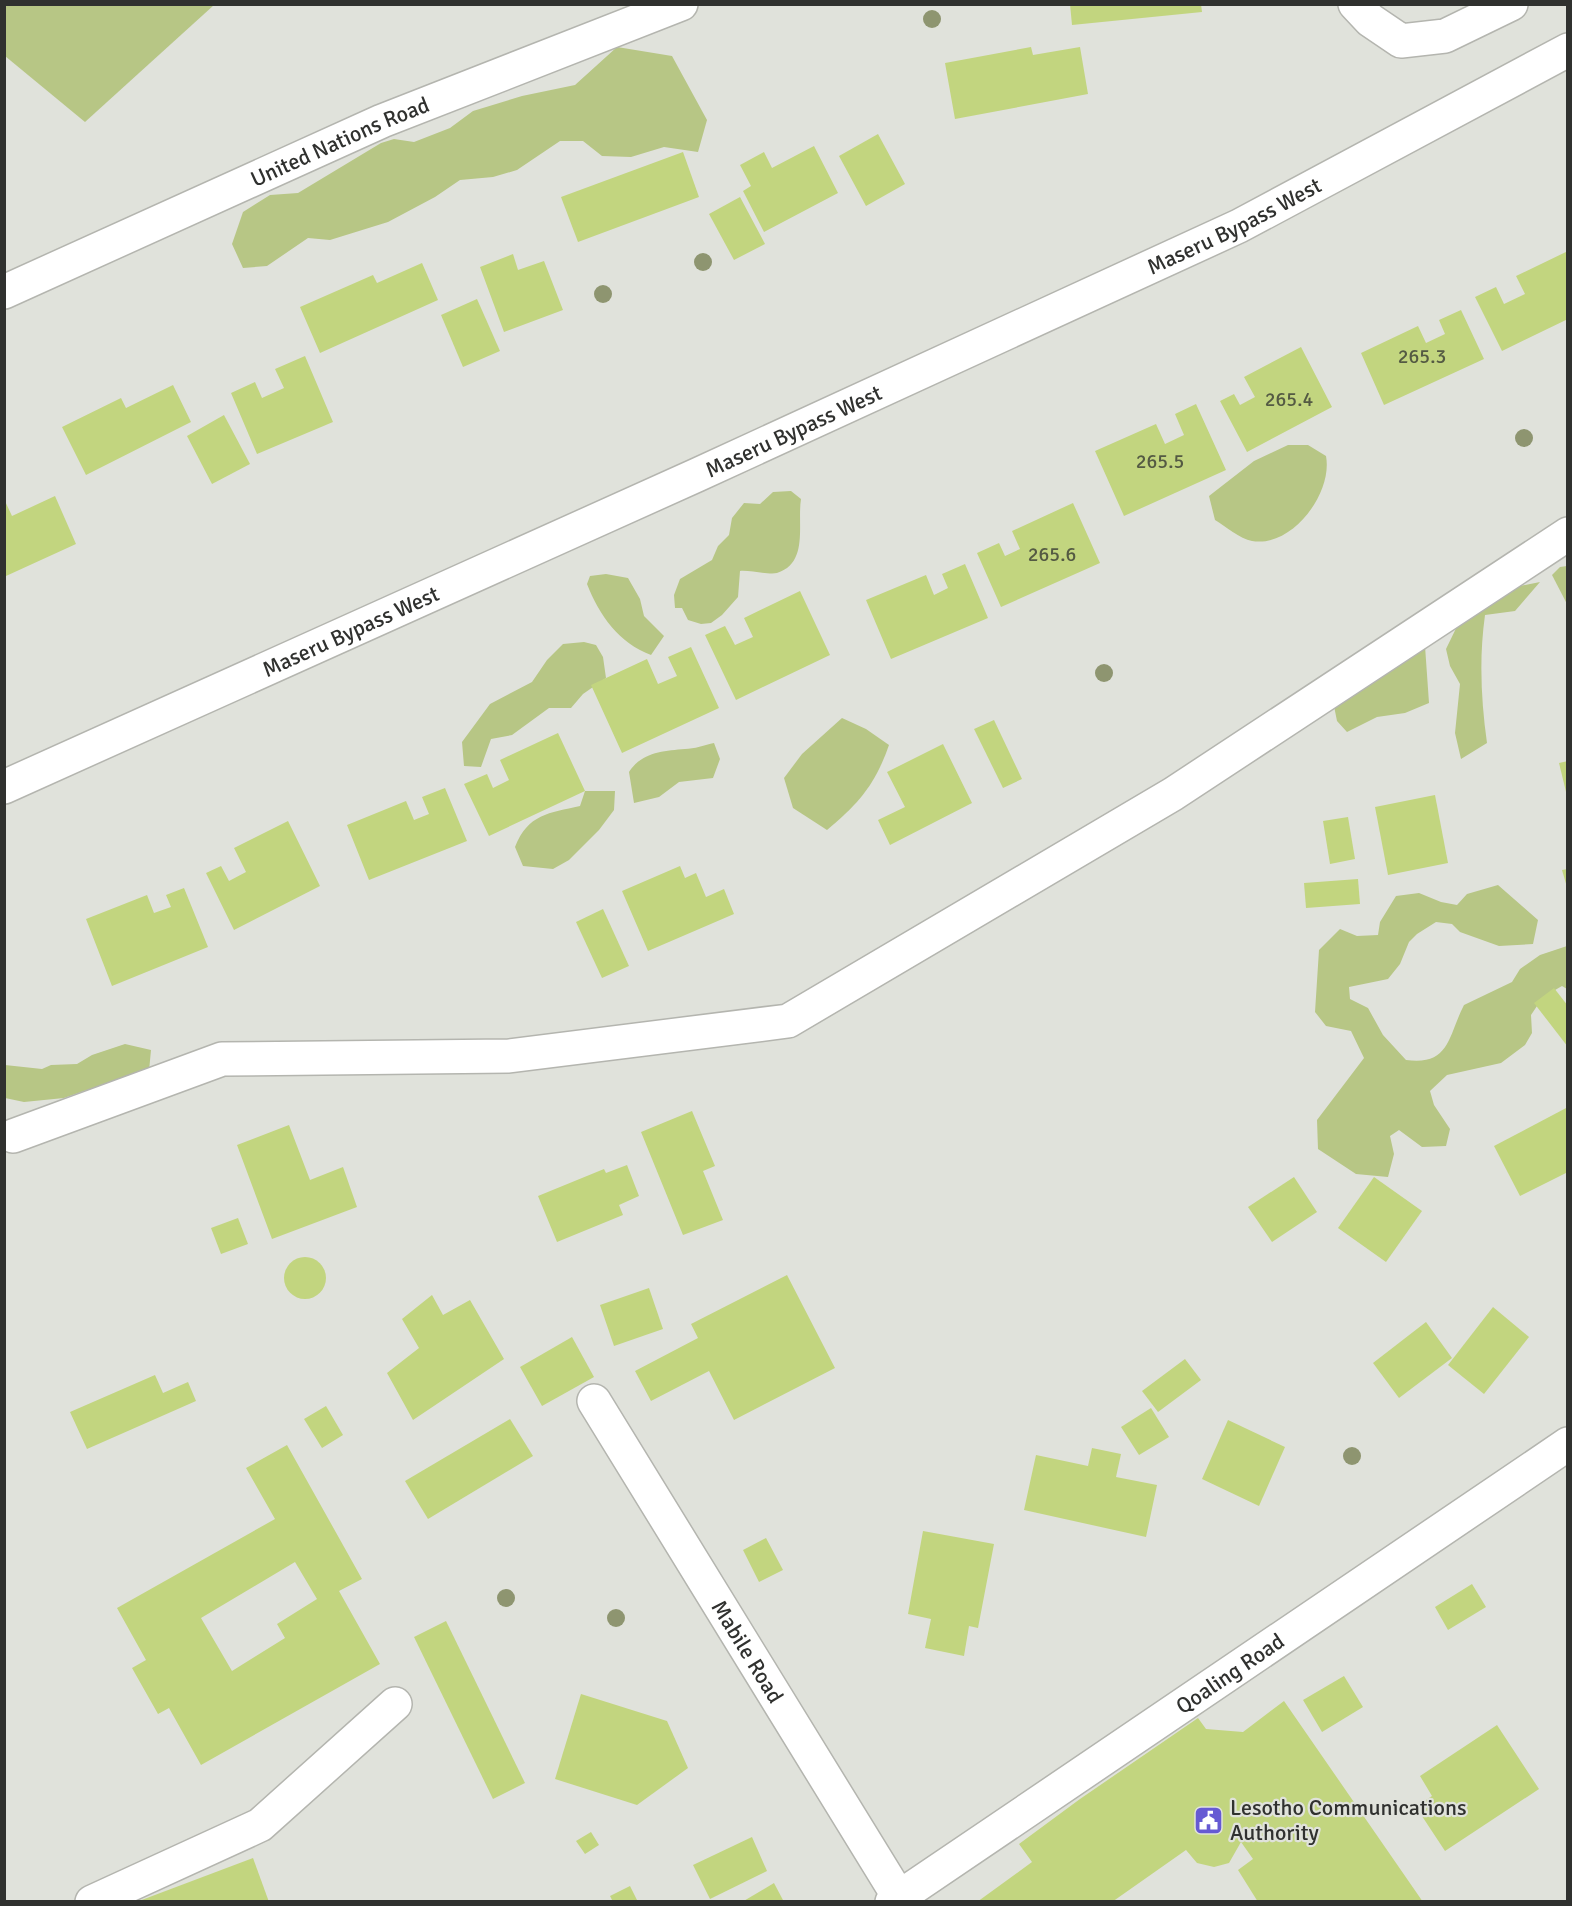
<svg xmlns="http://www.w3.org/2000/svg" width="1572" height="1906" font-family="Signika,sans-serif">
	<rect width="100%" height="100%" fill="#e0e2db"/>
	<!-- green -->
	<g fill="#b7c685">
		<polygon points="4,5 5,4 214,5 85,122 5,56"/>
		<polygon points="617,47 672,56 707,120 698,152 664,147 631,157 602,156 583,141 560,141 517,170 493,177 460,180 435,197 388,222 330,240 308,238 267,266 243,268 232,244 243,212 270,195 298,193 381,143 394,139 414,142 450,128 473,111 522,96 575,85"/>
		<path d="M1288,445H1308L1326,456C1333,493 1292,548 1252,541C1240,539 1225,526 1215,520L1209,496L1254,461Z"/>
		<path d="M791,491L801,499C797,524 809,563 777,573C769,575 750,570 740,571L738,597L722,615L711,623L701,624L688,620L682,608H675L674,595L680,579L712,560L718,546L729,535L732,518L744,503L760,504L773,492Z"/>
		<polygon points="1567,566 1568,566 1567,604 1552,575 1560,567"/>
		<path d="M606,574L628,578L640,599L644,616L664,636L651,655C619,643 599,615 587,584L590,576Z"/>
		<path d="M1540,582L1515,611L1485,615C1479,658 1481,700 1487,743L1461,759L1455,733L1460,684L1450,666L1446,649L1464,612L1510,588Z"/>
		<polygon points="584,642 596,645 603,657 606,678 583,694 571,708 549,708 512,735 491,739 481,767 464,766 462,742 490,704 532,682 547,660 563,644"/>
		<polygon points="1425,646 1429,703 1405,713 1377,717 1347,732 1337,721 1334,706"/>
		<path d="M842,718L866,729L889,745C875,785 859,803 827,830L793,808L784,778L802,754Z"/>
		<path d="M714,743L720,759L713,778L679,782L659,797L634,803L629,772C642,752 663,751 685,749C694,749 705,745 714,743Z"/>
		<path d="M585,791H615L614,810L599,830L569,860L553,869L523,866L515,847C528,814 549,813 580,806Z"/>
		<path d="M1498,885L1538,920L1533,944L1499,946L1460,932L1452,924L1436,922L1417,934L1409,942L1400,964L1388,979L1349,987L1350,999L1368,1008L1383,1035L1406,1060C1450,1066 1448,1036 1464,1005L1512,982L1520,969L1540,955L1567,946V989L1562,986L1543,997L1531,1015L1532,1033L1525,1045L1501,1063L1447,1075L1430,1091L1434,1105L1450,1129L1446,1146L1422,1147L1399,1130L1390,1136L1394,1154L1388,1177L1356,1174L1318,1149L1317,1120L1364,1058L1351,1031L1326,1026L1315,1012L1319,950L1340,929L1357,936L1378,935L1380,922L1396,896L1419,893L1441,902L1457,905L1467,894Z"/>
		<polygon points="125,1044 151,1050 149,1071 113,1089 87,1090 64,1098 24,1102 5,1098 5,1065 42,1069 51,1065 77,1064 92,1055"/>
	</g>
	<!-- building -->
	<g fill="#c2d57f" fill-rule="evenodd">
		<polygon points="1070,4 1201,4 1202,12 1072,25"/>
		<polygon points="1031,47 1033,55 1080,47 1088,94 955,119 945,63"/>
		<polygon points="878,134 905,184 866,206 839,156"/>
		<polygon points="814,146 838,193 764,232 743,191 751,186 740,165 764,152 772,168"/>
		<polygon points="683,152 699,197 578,242 561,197"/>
		<polygon points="740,197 765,244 734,260 709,214"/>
		<polygon points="1568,251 1568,319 1502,351 1475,297 1496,287 1504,304 1525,294 1516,276"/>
		<polygon points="513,254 518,270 544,261 563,310 504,332 480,267"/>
		<polygon points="422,263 438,300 320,353 300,307 373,275 377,283"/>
		<polygon points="477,299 500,351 463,367 441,315"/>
		<polygon points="1461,310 1484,359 1384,405 1361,353 1418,326 1426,343 1445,334 1439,320"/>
		<polygon points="1301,347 1332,407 1247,452 1220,401 1234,394 1240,405 1255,397 1244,377"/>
		<polygon points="305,356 333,422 257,454 231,393 255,382 262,398 284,388 275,369"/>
		<polygon points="173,385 191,422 86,475 62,427 121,398 126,408"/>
		<polygon points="1196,404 1226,470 1124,516 1095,451 1156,424 1165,444 1184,435 1175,414"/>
		<polygon points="224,415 250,464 212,484 187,436"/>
		<polygon points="55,496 76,544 6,576 4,499 12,516"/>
		<polygon points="1073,503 1100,563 1001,607 977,553 999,543 1005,556 1020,549 1012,531"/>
		<polygon points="965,564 988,618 891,659 866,600 926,575 934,595 948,588 942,574"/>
		<polygon points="800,591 830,655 736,700 705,635 725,626 735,645 753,637 744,618"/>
		<polygon points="691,647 719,708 622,753 591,685 647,659 658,684 677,676 668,657"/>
		<polygon points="994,720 1022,779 1003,788 974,729"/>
		<polygon points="558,733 585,791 489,836 464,784 487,774 493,788 509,780 500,760"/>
		<polygon points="943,744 972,803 890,845 878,820 905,807 887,772"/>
		<polygon points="1568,761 1568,796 1567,796 1559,763"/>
		<polygon points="445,788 467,841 369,880 347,825 406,801 414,820 429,814 422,797"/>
		<polygon points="1435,795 1448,863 1388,875 1375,807"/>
		<polygon points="1348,817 1355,859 1330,864 1323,821"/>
		<polygon points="288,821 320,886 234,930 206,873 221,866 229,881 246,872 234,848"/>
		<polygon points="680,866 685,878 696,873 706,897 724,889 734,914 648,951 622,891"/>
		<polygon points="1568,869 1568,887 1567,887 1562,870"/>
		<polygon points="1358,879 1360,904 1306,908 1304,883"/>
		<polygon points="184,888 208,947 112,986 86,919 147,895 154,913 171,907 166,895"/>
		<polygon points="603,909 629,966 602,978 576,922"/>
		<polygon points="1554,988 1568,1006 1568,1047 1534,1003"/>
		<polygon points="1568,1107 1568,1172 1520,1196 1494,1146"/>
		<polygon points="692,1111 715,1166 703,1171 723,1220 683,1235 641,1132"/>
		<polygon points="289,1125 310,1180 343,1167 357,1207 272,1239 237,1145"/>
		<polygon points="627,1165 639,1196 619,1205 623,1215 557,1242 538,1196 604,1169 606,1173"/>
		<polygon points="1294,1177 1317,1212 1272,1242 1248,1207"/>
		<polygon points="1374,1177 1422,1211 1386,1262 1338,1228"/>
		<polygon points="238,1218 248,1244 221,1254 211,1228"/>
		<circle cx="305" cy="1278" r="21"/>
		<polygon points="787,1275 835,1368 734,1420 709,1371 651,1401 635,1371 698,1338 691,1324"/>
		<polygon points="649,1288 663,1329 614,1346 600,1305"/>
		<polygon points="432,1295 443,1315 470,1300 504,1359 413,1420 387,1373 419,1348 402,1319"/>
		<polygon points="1493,1307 1529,1337 1484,1394 1448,1365"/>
		<polygon points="1426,1322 1452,1358 1399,1398 1373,1363"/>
		<polygon points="572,1337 594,1377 542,1406 520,1367"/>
		<polygon points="1185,1359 1201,1380 1158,1412 1142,1391"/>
		<polygon points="155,1375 163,1393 188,1382 196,1401 87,1449 70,1412"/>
		<polygon points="326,1406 343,1435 322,1448 304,1419"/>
		<polygon points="1151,1408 1169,1437 1139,1455 1121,1427"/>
		<polygon points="510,1419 533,1456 428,1519 405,1481"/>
		<polygon points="1228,1420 1285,1447 1259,1506 1202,1479"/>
		<path d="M287,1445L362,1579L339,1591L380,1664L201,1765L169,1708L158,1714L132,1668L146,1660L117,1608L275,1519L246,1468ZM295,1562L317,1599L277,1624L285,1638L232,1671L201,1618Z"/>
		<polygon points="1092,1448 1121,1454 1116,1477 1157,1485 1146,1537 1024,1510 1036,1455 1088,1466"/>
		<polygon points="923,1531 994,1544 978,1628 969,1626 964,1656 925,1648 931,1619 908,1614"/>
		<polygon points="766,1538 783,1570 759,1582 743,1550"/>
		<polygon points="1472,1584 1486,1607 1448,1630 1435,1607"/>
		<polygon points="446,1621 525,1783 493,1799 414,1637"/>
		<polygon points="1344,1676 1363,1707 1322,1732 1303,1700"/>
		<polygon points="581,1694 667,1721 688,1768 637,1805 555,1779"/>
		<polygon points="1284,1701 1423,1902 1258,1902 1238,1870 1253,1859 1241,1842 1229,1863 1214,1867 1197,1863 1186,1850 1112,1902 977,1902 1032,1862 1019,1844 1080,1799 1198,1718 1206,1729 1243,1732"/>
		<polygon points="1497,1725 1539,1789 1445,1851 1416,1807 1432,1796 1420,1776"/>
		<polygon points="591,1832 599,1845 585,1854 576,1841"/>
		<polygon points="752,1837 767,1871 710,1899 693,1865"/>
		<polygon points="253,1858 269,1902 139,1902 139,1901"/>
		<polygon points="774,1883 784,1902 742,1902"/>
		<polygon points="630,1886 638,1902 613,1902 610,1896"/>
	</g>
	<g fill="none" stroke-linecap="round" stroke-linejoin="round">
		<defs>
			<g id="minor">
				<polyline points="1355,4 1370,20 1401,41 1445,36 1511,4"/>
				<path id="s1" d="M4,292L382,121L681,4"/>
				<polyline points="13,1136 222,1059 509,1056 788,1021 1173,794 1568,534"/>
				<path id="s2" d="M594,1401L902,1902"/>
				<polyline points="92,1902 260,1825 395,1704"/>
				<path id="s3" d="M892,1902L1568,1444"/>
			</g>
			<g id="primary">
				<path id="s4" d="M4,787L697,475L1239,226L1568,50"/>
			</g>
		</defs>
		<!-- minor casing -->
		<use href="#minor" stroke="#b4b5af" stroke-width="36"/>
		<!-- primary casing -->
		<use href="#primary" stroke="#b4b5af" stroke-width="36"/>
		<!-- minor -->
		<use href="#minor" stroke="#fff" stroke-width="33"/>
		<!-- primary -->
		<use href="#primary" stroke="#fff" stroke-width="33"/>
	</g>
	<!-- trees -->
	<g fill="#8e9570">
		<circle cx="932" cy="19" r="9"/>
		<circle cx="703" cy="262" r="9"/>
		<circle cx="603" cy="294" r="9"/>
		<circle cx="1524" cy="438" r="9"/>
		<circle cx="1104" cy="673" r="9"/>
		<circle cx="1352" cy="1456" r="9"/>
		<circle cx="506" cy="1598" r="9"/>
		<circle cx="616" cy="1618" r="9"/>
	</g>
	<!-- icons -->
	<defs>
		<symbol id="civic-square" viewBox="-11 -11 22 22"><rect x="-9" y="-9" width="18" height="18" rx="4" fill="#665ad3" stroke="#e0e2db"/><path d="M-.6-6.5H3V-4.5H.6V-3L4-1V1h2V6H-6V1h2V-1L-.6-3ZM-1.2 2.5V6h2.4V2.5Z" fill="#fff"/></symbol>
	</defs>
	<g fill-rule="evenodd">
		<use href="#civic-square" x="1192" y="1804" width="33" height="33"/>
	</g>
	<g text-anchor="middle" stroke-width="4.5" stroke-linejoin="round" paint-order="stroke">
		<!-- number labels -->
		<g font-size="20" fill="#545a43">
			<text x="1422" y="363">265.3</text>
			<text x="1289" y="406">265.4</text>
			<text x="1160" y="468">265.5</text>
			<text x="1052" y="561">265.6</text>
		</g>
		<!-- street labels -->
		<g font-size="22" fill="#30312f" stroke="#e0e2db">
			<text dy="8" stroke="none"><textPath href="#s1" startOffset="368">United Nations Road</textPath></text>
			<text dy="8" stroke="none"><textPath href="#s4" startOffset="1352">Maseru Bypass West</textPath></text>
			<text dy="8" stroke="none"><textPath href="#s4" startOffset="866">Maseru Bypass West</textPath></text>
			<text dy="8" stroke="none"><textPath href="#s4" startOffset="380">Maseru Bypass West</textPath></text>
			<text dy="8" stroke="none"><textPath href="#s2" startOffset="294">Mabile Road</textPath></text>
			<text dy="8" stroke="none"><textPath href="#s3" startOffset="408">Qoaling Road</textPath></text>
		</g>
		<!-- poi labels -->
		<g font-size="22" fill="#30312f" stroke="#e0e2db" text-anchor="start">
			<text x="1230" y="1815">Lesotho Communications<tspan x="1230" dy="25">Authority</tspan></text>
		</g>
	</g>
	<!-- border -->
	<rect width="1572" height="1906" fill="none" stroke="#30312f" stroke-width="12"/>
</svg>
